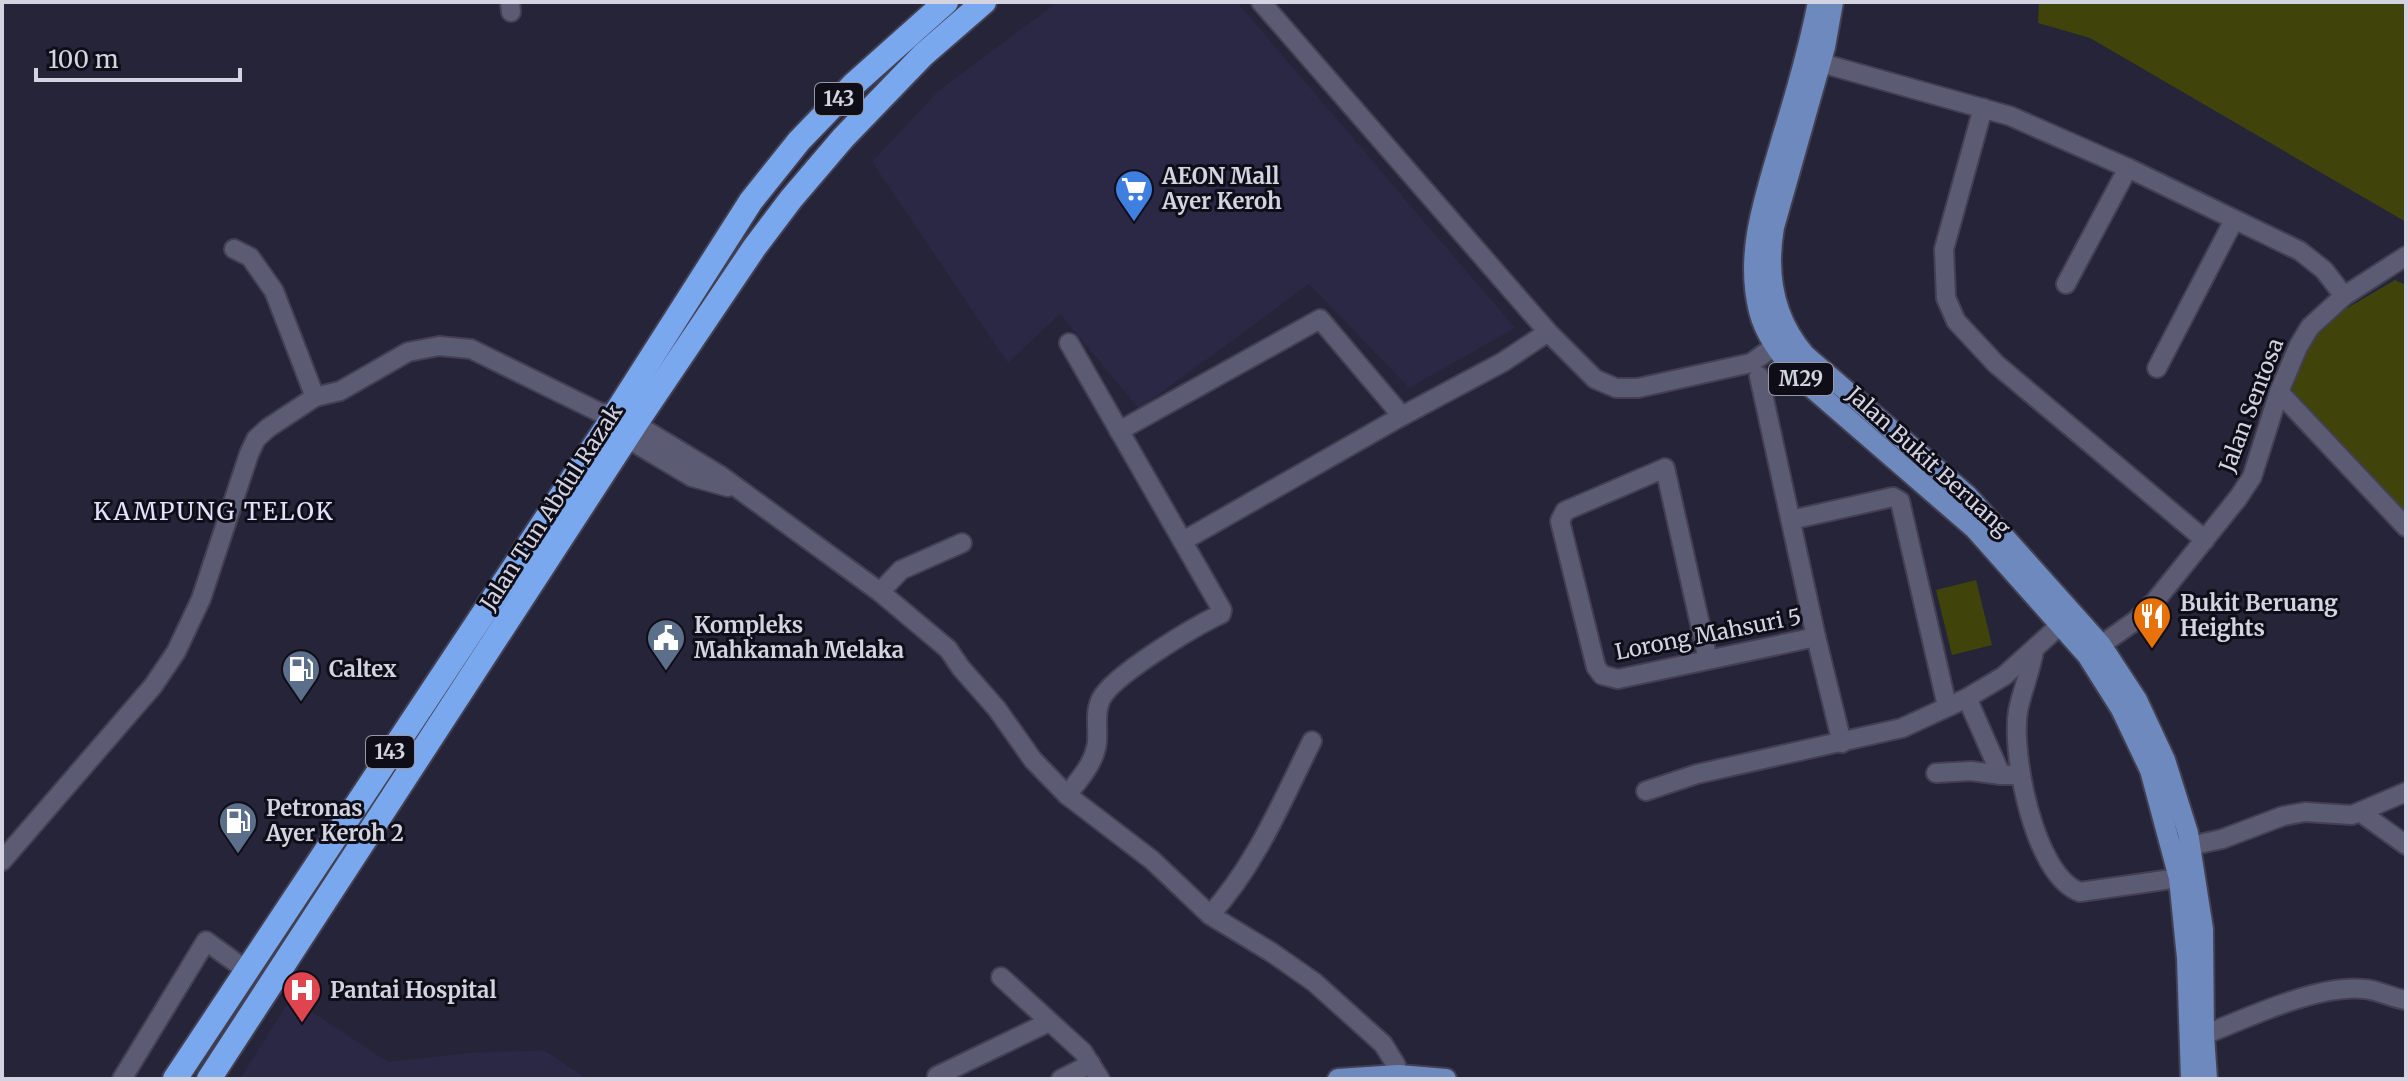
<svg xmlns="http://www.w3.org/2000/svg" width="2408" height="1081" font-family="Merriweather,serif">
	<rect width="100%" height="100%" fill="#252439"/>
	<!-- built -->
	<g fill="#2a2844">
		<polygon points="1058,2 1237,2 1515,328 1409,388 1309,284 1139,409 1060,314 1008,363 872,162 937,92"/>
		<polygon points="291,998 388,1062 469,1053 544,1050 587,1079 240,1079"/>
	</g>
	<!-- green -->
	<g fill="#40440b">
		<polygon points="2039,2 2406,2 2406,222 2090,38 2038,23"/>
		<polygon points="2395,280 2406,285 2406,517 2288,393 2300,348 2327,320"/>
		<polygon points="1976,580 1992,645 1952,655 1936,590"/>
	</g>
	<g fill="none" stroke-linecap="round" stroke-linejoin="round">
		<defs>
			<g id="minor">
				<polyline points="510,2 511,12"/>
				<polyline points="1261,2 1548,332 1595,379 1616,388 1638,388 1751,363 1775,346"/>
				<polyline points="1821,63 2010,116 2128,168 2300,251 2324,270 2344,296"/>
				<polyline points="1983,108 1944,249 1946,298 1956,321 1996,364 2205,540"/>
				<polyline points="234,249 250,257 274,291 315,397"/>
				<polyline points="2066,284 2128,168"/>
				<polyline points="2157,368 2234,220"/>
				<polyline points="1759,376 1816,637 1842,743"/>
				<polyline points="2279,392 2406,527"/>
				<polyline points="615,431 692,477 728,487"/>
				<polyline points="1119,431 1320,319 1402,416"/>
				<polyline points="1791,520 1893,497 1900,501 1947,706"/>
				<polyline points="1183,541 1402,416 1503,362 1548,332"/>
				<polyline points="880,592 901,570 962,543"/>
				<path d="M2034,650C2031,671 2022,690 2018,711C2011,753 2034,876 2080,892L2179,878"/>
				<polyline points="2091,652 2135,621 2156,600 2238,498 2252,477 2279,392 2298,347 2310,327 2344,296 2406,256"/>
				<polyline points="1708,660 1665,468 1565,511 1560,521 1596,667 1602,675 1618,679 1816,637"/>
				<polyline points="1967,698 2001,775 2020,775"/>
				<polyline points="1936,773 1971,771 2001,775"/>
				<polyline points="1646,791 1697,774 1902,728 1967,698 2004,676 2069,617"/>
				<path d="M1067,795C1078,781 1092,766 1096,748C1100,733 1093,715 1101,699C1113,675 1195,626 1221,614L1222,610L1069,343"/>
				<polyline points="2360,812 2406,845"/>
				<polyline points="2190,846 2222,839 2283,816 2305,812 2352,815 2406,792"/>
				<polyline points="2,861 153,686 176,652 201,599 249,454 256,439 268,428 315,397 340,391 408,352 439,346 471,349 601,413 617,413 721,476 880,592 948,649 961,668 997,709 1033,760 1067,795 1152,860 1210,915 1271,952 1314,982 1383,1044 1396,1065 1398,1079"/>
				<path d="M1210,915C1256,865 1282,801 1312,741"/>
				<polyline points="1001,977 1083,1052 1100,1079"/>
				<path d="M2204,1035C2247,1018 2318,984 2364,989C2379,990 2391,998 2406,1000"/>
				<polyline points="937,1076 1049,1022"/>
				<polyline points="122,1079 206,941 246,970"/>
				<polyline points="1061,1079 1091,1064"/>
			</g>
			<g id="major">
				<path d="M1818,2C1809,48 1796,93 1782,138C1766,195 1744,251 1759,311C1765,335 1781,355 1796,374L1975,529L2087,655L2121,709L2150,770L2179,878L2187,958L2191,1079"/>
				<path d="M1833,2L1825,47L1774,227C1766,274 1773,318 1805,355L1967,495L2101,645L2137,700L2165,760L2188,833L2203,929L2204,1035L2207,1079"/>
				<polyline points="1338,1079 1398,1075 1446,1079"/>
			</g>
			<g id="highway">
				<polyline points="175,1079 607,427 751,201 799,141 853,85 946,2"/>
				<polyline points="209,1079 636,423 754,248 791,199 843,138 923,55 984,2"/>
			</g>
		</defs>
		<!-- minor casing -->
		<use href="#minor" stroke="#424052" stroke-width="22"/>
		<!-- major casing -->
		<use href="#major" stroke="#424052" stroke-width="24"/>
		<!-- highway casing -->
		<use href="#highway" stroke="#424052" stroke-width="28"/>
		<!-- minor -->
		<use href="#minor" stroke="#5c5b74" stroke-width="18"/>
		<!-- major -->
		<use href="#major" stroke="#6e89be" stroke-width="20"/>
		<!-- highway -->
		<use href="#highway" stroke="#7aa8ef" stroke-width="24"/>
	</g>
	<!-- icons -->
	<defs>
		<symbol id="supermarket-pin" viewBox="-11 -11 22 30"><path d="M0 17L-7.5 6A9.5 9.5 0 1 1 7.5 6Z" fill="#3f7fe0" stroke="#0f0e18"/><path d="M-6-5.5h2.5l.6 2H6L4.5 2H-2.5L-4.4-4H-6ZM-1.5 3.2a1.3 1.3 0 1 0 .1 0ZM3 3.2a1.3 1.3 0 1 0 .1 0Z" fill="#fff"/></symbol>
		<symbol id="restaurant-pin" viewBox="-11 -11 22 30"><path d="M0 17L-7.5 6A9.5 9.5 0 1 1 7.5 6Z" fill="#e8710a" stroke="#0f0e18"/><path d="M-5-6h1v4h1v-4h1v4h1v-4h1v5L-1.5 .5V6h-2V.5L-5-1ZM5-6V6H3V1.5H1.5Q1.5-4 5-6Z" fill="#fff"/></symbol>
		<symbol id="civic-pin" viewBox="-11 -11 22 30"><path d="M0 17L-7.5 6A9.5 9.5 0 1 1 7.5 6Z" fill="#5c6f8a" stroke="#0f0e18"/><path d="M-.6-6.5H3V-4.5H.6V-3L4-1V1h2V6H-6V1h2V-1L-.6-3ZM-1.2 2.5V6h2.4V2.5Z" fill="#fff"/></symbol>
		<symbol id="fuel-pin" viewBox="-11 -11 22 30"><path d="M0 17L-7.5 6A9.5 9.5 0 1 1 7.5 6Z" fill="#5c6f8a" stroke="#0f0e18"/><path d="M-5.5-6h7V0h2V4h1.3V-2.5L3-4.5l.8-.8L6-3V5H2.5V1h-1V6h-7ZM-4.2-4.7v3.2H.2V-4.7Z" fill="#fff"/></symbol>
		<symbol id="hospital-pin" viewBox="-11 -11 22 30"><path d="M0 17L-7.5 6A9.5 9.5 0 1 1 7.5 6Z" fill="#e0444e" stroke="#0f0e18"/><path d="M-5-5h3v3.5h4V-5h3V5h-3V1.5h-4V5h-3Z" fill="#fff"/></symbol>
	</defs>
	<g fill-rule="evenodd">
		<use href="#supermarket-pin" x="1112" y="167" width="44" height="60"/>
		<use href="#restaurant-pin" x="2130" y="594" width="44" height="60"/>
		<use href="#civic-pin" x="644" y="616" width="44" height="60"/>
		<use href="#fuel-pin" x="279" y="647" width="44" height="60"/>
		<use href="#fuel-pin" x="216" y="799" width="44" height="60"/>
		<use href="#hospital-pin" x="280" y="968" width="44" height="60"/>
	</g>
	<g text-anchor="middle" stroke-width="6" stroke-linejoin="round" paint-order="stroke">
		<!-- shield labels -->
		<g fill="#0f0e18" stroke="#9898a5" stroke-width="2">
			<rect x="815" y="83" width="48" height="32" rx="6"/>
			<rect x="1769" y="363" width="64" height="32" rx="6"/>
			<rect x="366" y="736" width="48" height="32" rx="6"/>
		</g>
		<g font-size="20" font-weight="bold" fill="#d3d3e1">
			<text x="839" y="106">143</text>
			<text x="1801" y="386">M29</text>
			<text x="390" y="759">143</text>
		</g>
		<!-- poi labels -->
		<g font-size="22" font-weight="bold" fill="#d3d3e1" stroke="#0f0e18" text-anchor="start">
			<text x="1162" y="184">AEON Mall<tspan x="1162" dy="25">Ayer Keroh</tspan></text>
			<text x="2180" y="611">Bukit Beruang<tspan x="2180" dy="25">Heights</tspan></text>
			<text x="694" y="633">Kompleks<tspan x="694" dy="25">Mahkamah Melaka</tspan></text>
			<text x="329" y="677">Caltex</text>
			<text x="266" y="816">Petronas<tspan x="266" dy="25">Ayer Keroh 2</tspan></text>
			<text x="330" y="998">Pantai Hospital</text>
		</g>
		<!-- street labels -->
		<g font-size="22" fill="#d3d3e1" stroke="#0f0e18">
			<text transform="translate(2251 405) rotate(-69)" y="8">Jalan Sentosa</text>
			<text transform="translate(1929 461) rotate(42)" y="8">Jalan Bukit Beruang</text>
			<text transform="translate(551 507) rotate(-57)" y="8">Jalan Tun Abdul Razak</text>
			<text transform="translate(1708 634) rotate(-11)" y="8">Lorong Mahsuri 5</text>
		</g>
		<!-- neighbourhood labels -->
		<g font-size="24" letter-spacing="2" fill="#e2e1fe" stroke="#0f0e18">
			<text x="214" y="520">KAMPUNG TELOK</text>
		</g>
	</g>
	<!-- border -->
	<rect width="2408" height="1081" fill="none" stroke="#d3d3e1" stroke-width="8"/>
	<!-- scale -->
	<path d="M36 68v12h204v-12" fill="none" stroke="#d3d3e1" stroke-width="4"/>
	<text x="48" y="68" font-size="24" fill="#d3d3e1" stroke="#0f0e18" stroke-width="6" paint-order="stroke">100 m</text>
</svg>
